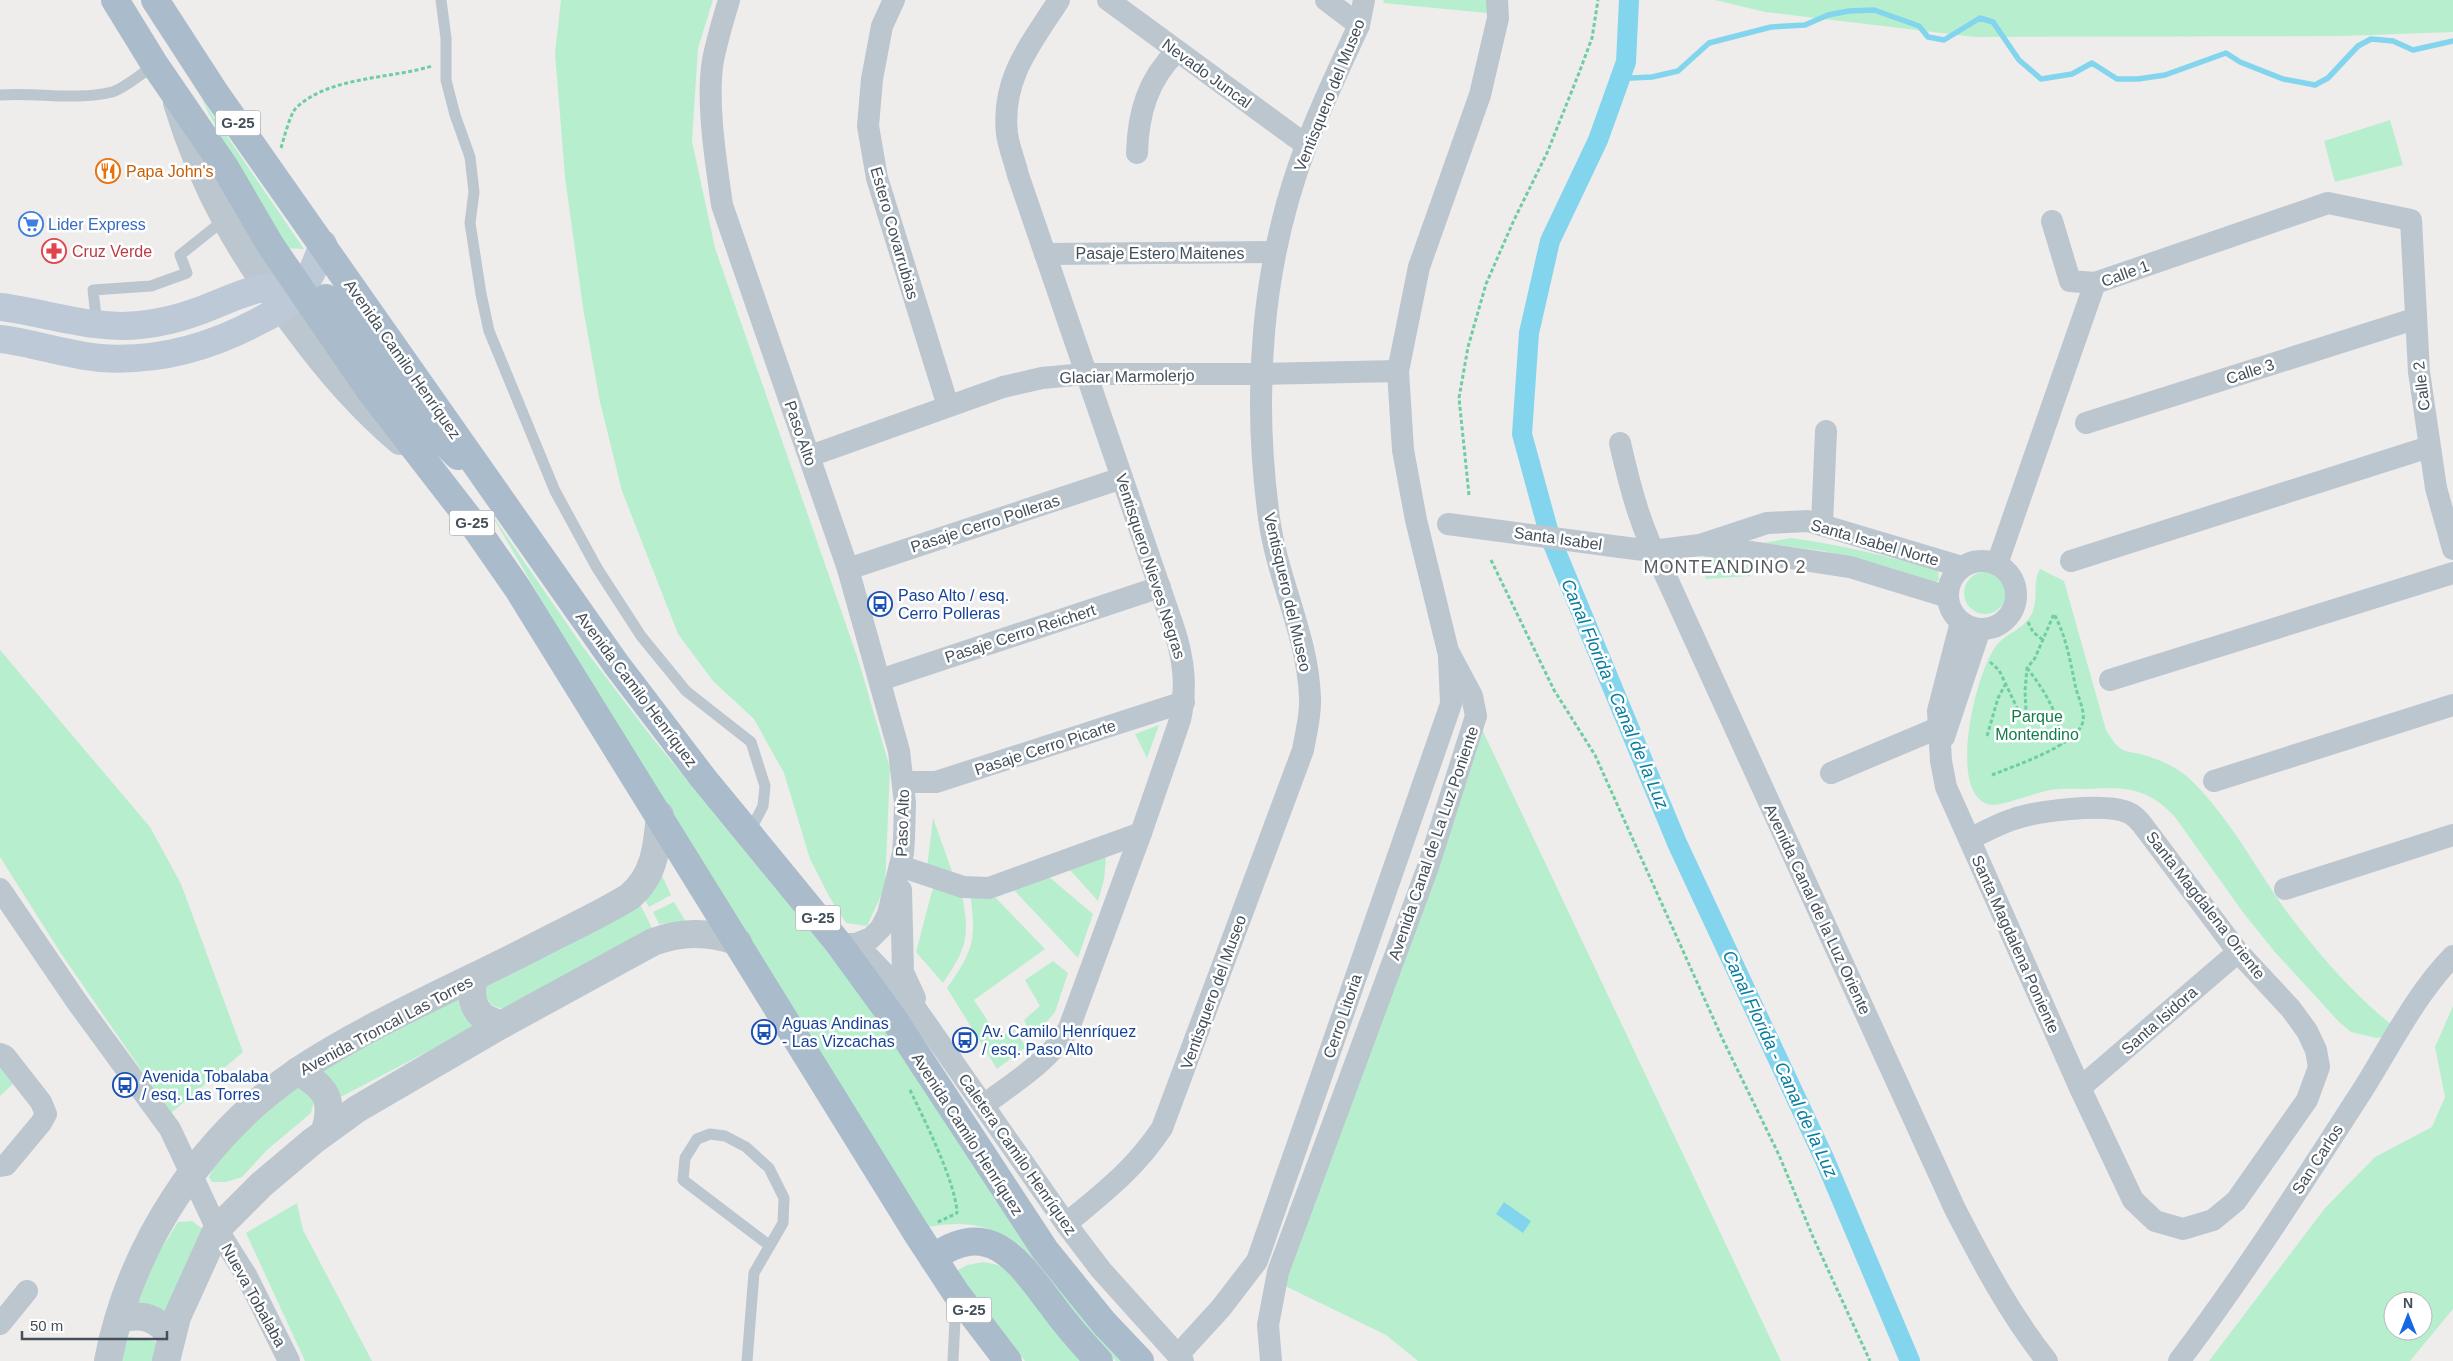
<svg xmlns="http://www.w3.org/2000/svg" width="2453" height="1361" font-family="Helvetica,sans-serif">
	<rect width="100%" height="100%" fill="#efecec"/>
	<!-- green -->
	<g fill="#b7efce" fill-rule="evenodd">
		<polygon points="561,0 713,0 698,48 692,141 715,248 858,659 890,768 885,887 867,926 846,923 830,898 810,859 784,773 754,719 713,681 678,634 622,491 600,402 583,308 565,177 555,53"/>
		<polygon points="1384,0 1487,0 1487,13 1383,3"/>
		<polygon points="1715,0 2453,0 2453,32 2343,36 1975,37 1765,12"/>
		<polygon points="201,98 304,249 286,248 228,151"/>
		<polygon points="2390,120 2403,165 2335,182 2324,141"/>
		<path d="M490,512L583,647L650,735L843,971L1127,1361H1116C1096,1341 1079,1319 1062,1297C1049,1279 1026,1245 1006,1236C977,1222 958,1222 928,1227L609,716Z"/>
		<path d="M1791,538C1841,545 1889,556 1938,571L1939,580L1934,583L1891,568L1823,551L1763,543Z"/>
		<polygon points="1723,555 1748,558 1750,576 1706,579 1698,557"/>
		<path d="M2040,569L2064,581L2106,730C2111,737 2115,746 2123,750C2128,752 2136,753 2141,754C2161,760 2180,768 2194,783C2230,819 2257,870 2287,912C2320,956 2357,999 2401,1032L2391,1036L2377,1038L2351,1032L2339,1022L2274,951L2242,911L2175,817C2147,786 2123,787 2085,789C2072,789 2058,788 2046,791C2028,795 2009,804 1991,805C1945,797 1976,671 1996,646C2006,633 2025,629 2032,613C2039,599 2032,582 2040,569Z"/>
		<circle cx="1985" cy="593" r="21"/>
		<polygon points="0,650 150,827 181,884 243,1052 171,1113 60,952 0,857"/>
		<polygon points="1159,725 1147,758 1135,734"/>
		<polygon points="1480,725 1781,1361 1418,1361 1386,1335 1275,1281"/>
		<polygon points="933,818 954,877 927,868"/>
		<polygon points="1106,857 1104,880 1098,901 1069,869"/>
		<polygon points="659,869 671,895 649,907 644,898"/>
		<polygon points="1048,876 1093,914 1078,958 1012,888"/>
		<path d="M936,886L962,894C970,938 967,947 943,983L916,952L932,891Z"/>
		<path d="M970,894L994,896L1045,949L974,1000L999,1038L1014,1029L1026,1047L997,1069L947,988C973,951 977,940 970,894Z"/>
		<path d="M639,902L653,930L505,1009C489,1007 486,1000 484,986Z"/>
		<polygon points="674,902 686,922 659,924 653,912"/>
		<polygon points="1053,961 1068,973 1055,1012 1033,1038 1024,1020 1040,1006 1025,980"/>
		<polygon points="464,992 482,1023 335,1100 334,1082 317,1067"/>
		<path d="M2453,1006V1309L2410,1361H2209L2325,1208L2375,1157L2432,1127L2445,1097L2435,1047ZM2393,1301H2423V1331H2393Z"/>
		<polygon points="0,1059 13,1084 0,1096"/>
		<polygon points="304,1085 314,1101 311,1113 267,1150 242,1177 226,1182 212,1182 209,1177 221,1154 292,1090"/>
		<polygon points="297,1203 303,1230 372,1361 305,1361 246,1233"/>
		<polygon points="192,1221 204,1230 165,1322 133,1309 157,1256 178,1222"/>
		<polygon points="984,1262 1002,1266 1088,1361 1025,1361 956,1271 967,1265"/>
		<polygon points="124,1336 159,1342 155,1361 120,1361"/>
	</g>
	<!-- water -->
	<polygon fill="#83d5ed" points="1504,1202 1531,1221 1523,1233 1496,1214"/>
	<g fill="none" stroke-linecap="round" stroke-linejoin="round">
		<!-- stream -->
		<polyline stroke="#83d5ed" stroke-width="5.5" points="1622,74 1631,78 1652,77 1678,71 1709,43 1771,27 1805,25 1828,15 1849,11 1874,10 1919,26 1928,37 1944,40 1980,18 1993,22 2019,60 2041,79 2072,74 2092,63 2117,79 2138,79 2165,75 2226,53 2240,62 2283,79 2315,85 2328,78 2358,46 2371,39 2393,41 2413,50 2453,41"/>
		<!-- canal -->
		<polyline stroke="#83d5ed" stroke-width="20" points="1629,0 1626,62 1598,140 1550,241 1529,333 1522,434 1550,537 1677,843 1824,1158 1910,1361"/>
		<!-- path -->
		<g stroke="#6fcea1" stroke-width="3" stroke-dasharray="4 2.5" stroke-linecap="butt">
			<path d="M281,148C284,138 290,114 296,108C329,76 391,79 432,66"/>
			<polyline points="1469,495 1459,398 1468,347 1486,284 1514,220 1547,153 1579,73 1592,38 1598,0"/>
			<polyline points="1491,560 1554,690 1595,755 1723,1040 1779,1155 1813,1237 1870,1361"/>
			<polyline points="2028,622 2033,632 2043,640"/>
			<path d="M1990,662L1999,670L2021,716L2026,711L2025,691L2027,668L2035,658L2054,614C2066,636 2070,660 2075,684C2077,696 2085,709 2083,721C2079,745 2013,766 1992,775"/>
			<path d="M2027,668C2045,691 2060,715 2061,745"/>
			<polyline points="1987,736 1998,698 2005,685"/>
			<path d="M910,1090C924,1119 956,1183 957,1213L936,1223"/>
		</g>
		<!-- service -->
		<g stroke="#bcc6cf" stroke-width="11">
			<polyline points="441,0 446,38 446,80 455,115 470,157 474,192 470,223 481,294 489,331 555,491 597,568 641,636 686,691 751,742 765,786 763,806 749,833"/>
			<path d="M0,95C37,92 75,101 112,92C124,89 143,72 155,65"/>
			<polyline points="97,325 93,290 151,286 187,273 180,255 224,220"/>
			<polyline points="747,1361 754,1273 783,1223 784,1198 769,1168 746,1147 725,1136 710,1134 697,1139 685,1158 683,1180 770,1246"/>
			<polyline points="953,1361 956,1299"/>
		</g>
		<!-- minor -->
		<g stroke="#bcc6cf" stroke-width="22">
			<path d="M729,0C723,20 717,40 713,60C706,102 716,162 722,205L848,569L899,751L905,803L904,838L903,853L888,914L881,928L871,938L856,944H839"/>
			<polyline points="894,0 882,26 872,79 868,126 877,178 948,406"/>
			<polyline points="1108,0 1306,145"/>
			<polyline points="1326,0 1359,25"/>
			<path d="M1137,153C1138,113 1148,79 1177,51"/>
			<polyline points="2052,221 2070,281 2095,283"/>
			<polyline points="1045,254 1275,252"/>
			<polyline points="2086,423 2414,319"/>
			<path d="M1620,443C1630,487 1641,530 1663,570L1955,1209C1983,1263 2009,1313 2047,1361"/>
			<polyline points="810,456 1003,387 1042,378 1085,374 1261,374 1398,371"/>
			<polyline points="1822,525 1826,431"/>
			<polyline points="1704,545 1850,567 1948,597"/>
			<polyline points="1620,547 1652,551 1700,545 1767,523 1808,521 1962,567"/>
			<polyline points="2071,561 2429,447"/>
			<circle cx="1982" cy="595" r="34"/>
			<polyline points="1997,564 2095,283 2328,203 2411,220 2419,372 2436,488 2453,549"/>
			<polyline points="848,569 1122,478"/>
			<path d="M1961,622L1938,711L1941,761L1946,787L2080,1088L2133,1200L2155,1221L2183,1229L2213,1220L2236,1201L2307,1100L2319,1067L2316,1050L2307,1031L2291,1009L2238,952L2141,823C2138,820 2134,815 2129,813C2106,802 2035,811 2011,820C1996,825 1983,833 1969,839"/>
			<polyline points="880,680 1160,587"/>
			<polyline points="2110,680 2453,573"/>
			<polyline points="1944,737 1980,629"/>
			<polyline points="1831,773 1938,728"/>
			<polyline points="2214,781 2453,705"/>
			<polyline points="904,782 936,782 1184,702"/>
			<polyline points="900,866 963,887 989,888 1141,833"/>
			<polyline points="0,889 77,1002 170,1129 217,1229 246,1275 289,1361"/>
			<polyline points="2285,889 2453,835"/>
			<polyline points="901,890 903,972 915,998"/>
			<polyline points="856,944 909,999 1066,1224 1101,1270 1183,1361"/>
			<polyline points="0,1054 5,1056 41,1102 46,1114 41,1123 6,1165 0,1166"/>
			<polyline points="2080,1088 2238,952"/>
			<path d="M984,1105C1014,1082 1049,1062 1069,1028L1141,833L1180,720C1187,688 1184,660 1174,629L1018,175C1015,162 1009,148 1007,134C1001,78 1031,44 1059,0"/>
			<path d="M1066,1224C1104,1192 1134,1170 1162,1128L1303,750C1306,733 1311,715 1310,698C1308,636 1277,579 1269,518C1252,393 1261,264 1306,146C1321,105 1341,65 1359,25L1364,0"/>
			<polyline points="0,1324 27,1291"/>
			<polyline points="1178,1355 1221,1308 1257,1261 1451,704 1449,657"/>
			<polyline points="1271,1361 1268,1325 1278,1272 1428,867 1476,716 1472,696 1448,651 1416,520 1403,450 1398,371 1419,267 1480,95 1498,18 1497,0"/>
			<path d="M2179,1361C2245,1274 2303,1182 2362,1091C2391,1045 2415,995 2453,956"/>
		</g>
		<!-- tertiary -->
		<g stroke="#bcc6cf" stroke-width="28">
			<path d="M177,103C204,191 243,257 298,329C328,370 361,408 400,441"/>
			<path d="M474,977C468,1002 476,1020 503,1024"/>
			<path d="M298,1071C327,1089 334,1099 325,1131"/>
			<path d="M119,1319C142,1313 156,1317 171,1336"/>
			<path d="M108,1361C130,1246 201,1137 298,1071C371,1023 454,988 532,948C564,931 598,916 629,897C655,876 657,846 660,815"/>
			<path d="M166,1361L177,1317L217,1229L262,1184L313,1141L357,1109L503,1024L653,942C682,931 709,931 738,942"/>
		</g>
		<!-- secondary -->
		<g stroke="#bdc9d6" stroke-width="28">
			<path d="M0,307C48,313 91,330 140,325C160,323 180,318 199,311C235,298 262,280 301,289"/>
			<path d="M0,339C34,343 66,355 100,358C156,362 208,348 257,322C269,316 282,310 292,300C308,285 316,264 323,244"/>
		</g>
		<!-- primary -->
		<g stroke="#abc" stroke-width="28">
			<polyline points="115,0 155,65 226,169 271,246 371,392 470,520 518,589 916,1232 956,1293 1008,1361"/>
			<polyline points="155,0 216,94 616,664 703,778 839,944 893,1018 1045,1250 1104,1323 1140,1361"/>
			<polyline points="326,298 339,311 407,406 458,456"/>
			<path d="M933,1258C992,1215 1021,1265 1054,1308C1068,1327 1083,1344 1099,1361"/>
		</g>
		<!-- minor-bridge -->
		<polyline stroke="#bcc6cf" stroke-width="22" points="1448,524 1620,547"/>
	</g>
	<!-- icons -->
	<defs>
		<symbol id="restaurant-ring" viewBox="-11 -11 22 22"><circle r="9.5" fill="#fff" stroke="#e8710a" stroke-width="1.5"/><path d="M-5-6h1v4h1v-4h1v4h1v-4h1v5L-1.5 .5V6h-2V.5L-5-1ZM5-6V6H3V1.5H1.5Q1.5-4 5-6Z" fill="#e8710a"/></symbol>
		<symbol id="supermarket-ring" viewBox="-11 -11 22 22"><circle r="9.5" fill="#fff" stroke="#3f7fe0" stroke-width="1.5"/><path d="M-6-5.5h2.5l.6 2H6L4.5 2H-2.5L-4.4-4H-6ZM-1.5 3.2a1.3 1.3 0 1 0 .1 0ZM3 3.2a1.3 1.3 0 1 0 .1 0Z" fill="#3f7fe0"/></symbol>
		<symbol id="pharmacy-ring" viewBox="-11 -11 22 22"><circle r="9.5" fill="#fff" stroke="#e0444e" stroke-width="1.5"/><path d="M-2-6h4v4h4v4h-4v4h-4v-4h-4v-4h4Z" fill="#e0444e"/></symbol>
		<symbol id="bus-ring" viewBox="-11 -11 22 22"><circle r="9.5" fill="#fff" stroke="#1a4fb4" stroke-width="1.5"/><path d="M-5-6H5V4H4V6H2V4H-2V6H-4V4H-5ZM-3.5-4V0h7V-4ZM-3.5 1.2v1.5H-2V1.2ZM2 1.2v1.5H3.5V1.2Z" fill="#1a4fb4"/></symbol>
	</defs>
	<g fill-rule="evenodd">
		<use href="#restaurant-ring" x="94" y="157" width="28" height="28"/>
		<use href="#supermarket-ring" x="17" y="210" width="28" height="28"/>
		<use href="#pharmacy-ring" x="40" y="237" width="28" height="28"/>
		<use href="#bus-ring" x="866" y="590" width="28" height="28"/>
		<use href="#bus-ring" x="750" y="1018" width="28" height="28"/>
		<use href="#bus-ring" x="951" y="1026" width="28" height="28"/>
		<use href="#bus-ring" x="111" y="1071" width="28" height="28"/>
	</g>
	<g text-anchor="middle" stroke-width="5" stroke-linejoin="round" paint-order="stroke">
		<!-- shield labels -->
		<g fill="#fff" stroke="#7c848c" stroke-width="1">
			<rect x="215.5" y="110.5" width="45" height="25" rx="4"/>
			<rect x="449.5" y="510.5" width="45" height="25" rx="4"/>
			<rect x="795.5" y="905.5" width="45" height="25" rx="4"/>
			<rect x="946.5" y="1297.5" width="45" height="25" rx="4"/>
		</g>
		<g font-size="15" font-weight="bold" fill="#444f5a">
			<text x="238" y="128">G-25</text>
			<text x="472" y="528">G-25</text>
			<text x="818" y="923">G-25</text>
			<text x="969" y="1315">G-25</text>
		</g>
		<!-- street labels -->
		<g font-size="16" fill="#444f5a" stroke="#fff">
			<text transform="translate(1207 73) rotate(36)" y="6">Nevado Juncal</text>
			<text transform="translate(1329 95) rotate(-68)" y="6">Ventisquero del Museo</text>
			<text transform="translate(895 233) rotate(74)" y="6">Estero Covarrubias</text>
			<text x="1160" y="259">Pasaje Estero Maitenes</text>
			<text transform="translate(2125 273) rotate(-20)" y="6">Calle 1</text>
			<text transform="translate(403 359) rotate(55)" y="6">Avenida Camilo Henríquez</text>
			<text transform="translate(2250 371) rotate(-18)" y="6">Calle 3</text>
			<text transform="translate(1127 376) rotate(-1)" y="6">Glaciar Marmolerjo</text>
			<text transform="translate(2421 386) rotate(-97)" y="6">Calle 2</text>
			<text transform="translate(801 433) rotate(71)" y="6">Paso Alto</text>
			<text transform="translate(985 523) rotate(-18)" y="6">Pasaje Cerro Polleras</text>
			<text transform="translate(1558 538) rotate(8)" y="6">Santa Isabel</text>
			<text transform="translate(1875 542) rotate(16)" y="6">Santa Isabel Norte</text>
			<text transform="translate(1151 566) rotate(72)" y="6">Ventisquero Nieves Negras</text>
			<text transform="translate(1288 592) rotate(77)" y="6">Ventisquero del Museo</text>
			<text transform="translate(1020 633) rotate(-18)" y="6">Pasaje Cerro Reichert</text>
			<text transform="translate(637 689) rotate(53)" y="6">Avenida Camilo Henríquez</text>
			<text transform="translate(1045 747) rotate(-18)" y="6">Pasaje Cerro Picarte</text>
			<text transform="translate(902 823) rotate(-88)" y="6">Paso Alto</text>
			<text transform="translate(1433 843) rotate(-71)" y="6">Avenida Canal de La Luz Poniente</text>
			<text transform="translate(2206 905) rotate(52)" y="6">Santa Magdalena Oriente</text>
			<text transform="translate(1818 909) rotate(65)" y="6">Avenida Canal de la Luz Oriente</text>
			<text transform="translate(2016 944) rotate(66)" y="6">Santa Magdalena Poniente</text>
			<text transform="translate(1213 992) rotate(-70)" y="6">Ventisquero del Museo</text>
			<text transform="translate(1342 1016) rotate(-71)" y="6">Cerro Litoria</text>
			<text transform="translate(2159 1020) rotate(-41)" y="6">Santa Isidora</text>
			<text transform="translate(386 1025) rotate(-28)" y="6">Avenida Troncal Las Torres</text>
			<text transform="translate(968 1134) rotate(57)" y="6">Avenida Camilo Henríquez</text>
			<text transform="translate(1018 1154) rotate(55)" y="6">Caletera Camilo Henríquez</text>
			<text transform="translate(2317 1159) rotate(-57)" y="6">San Carlos</text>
			<text transform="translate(254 1295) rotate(61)" y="6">Nueva Tobalaba</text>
		</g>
		<!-- food labels -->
		<g font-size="16" fill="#c56008" stroke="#fff" text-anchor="start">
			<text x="126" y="177">Papa John's</text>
		</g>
		<!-- shop labels -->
		<g font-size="16" fill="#366cbe" stroke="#fff" text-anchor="start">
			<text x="48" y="230">Lider Express</text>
		</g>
		<!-- health labels -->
		<g font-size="16" fill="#be3a42" stroke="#fff" text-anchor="start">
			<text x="72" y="257">Cruz Verde</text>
		</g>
		<!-- transit labels -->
		<g font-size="16" fill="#164399" stroke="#fff" text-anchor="start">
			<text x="898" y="601">Paso Alto / esq.<tspan x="898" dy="18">Cerro Polleras</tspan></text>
			<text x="782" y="1029">Aguas Andinas<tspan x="782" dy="18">- Las Vizcachas</tspan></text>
			<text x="982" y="1037">Av. Camilo Henríquez<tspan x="982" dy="18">/ esq. Paso Alto</tspan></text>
			<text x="142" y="1082">Avenida Tobalaba<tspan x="142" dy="18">/ esq. Las Torres</tspan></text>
		</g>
		<!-- park labels -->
		<g font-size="16" fill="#147c4a" stroke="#fff">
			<text x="2037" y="722">Parque<tspan x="2037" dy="18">Montendino</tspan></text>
		</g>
		<!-- neighbourhood labels -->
		<g font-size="18" letter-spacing="1" fill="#585c61" stroke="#fff">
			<text x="1725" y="573">MONTEANDINO 2</text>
		</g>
		<!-- water labels -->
		<g font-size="18" font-style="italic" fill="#087da0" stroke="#fff">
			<text transform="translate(1615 694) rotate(67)" y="6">Canal Florida - Canal de la Luz</text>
			<text transform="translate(1780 1064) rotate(65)" y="6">Canal Florida - Canal de la Luz</text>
		</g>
	</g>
	<!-- north arrow -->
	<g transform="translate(2408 1316)"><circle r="24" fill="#ffffff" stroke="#b4b9bd"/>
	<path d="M0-4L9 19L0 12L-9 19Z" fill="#1469e0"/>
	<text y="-8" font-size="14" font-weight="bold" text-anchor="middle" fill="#444f5a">N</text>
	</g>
	<!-- scale -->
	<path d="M22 1331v8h145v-8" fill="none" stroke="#444f5a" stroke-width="2.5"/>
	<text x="30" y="1331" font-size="15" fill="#444f5a" stroke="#ffffff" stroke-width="4" paint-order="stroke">50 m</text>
</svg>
